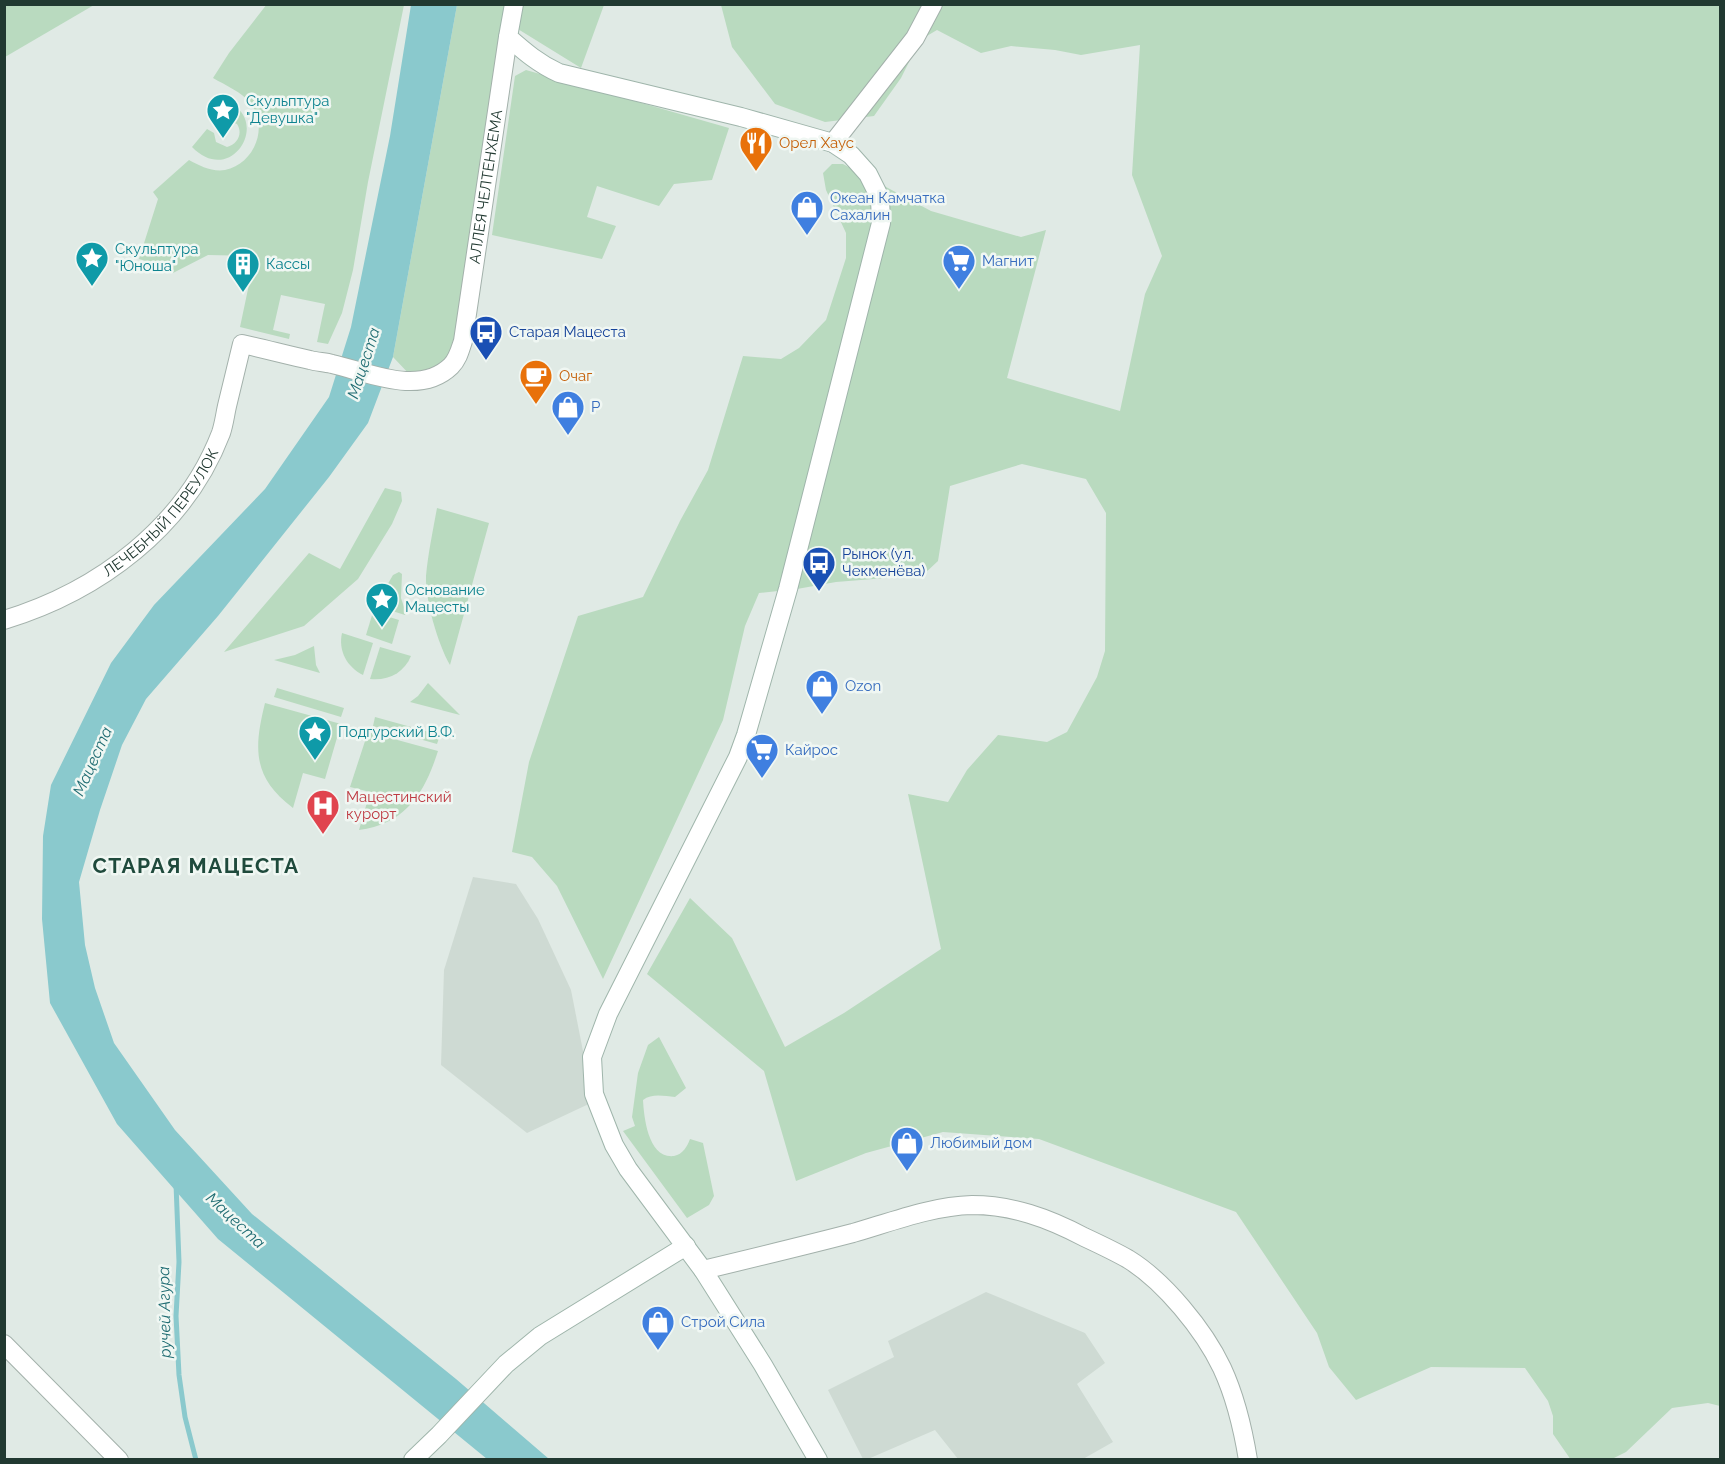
<svg xmlns="http://www.w3.org/2000/svg" width="1725" height="1464" font-family="Raleway,sans-serif">
	<rect width="100%" height="100%" fill="#e0eae5"/>
	<!-- built -->
	<g fill="#cedad3">
		<polygon points="473,877 516,884 538,919 571,990 593,1102 527,1133 441,1065 444,970"/>
		<polygon points="986,1292 1085,1333 1105,1363 1077,1384 1113,1442 1083,1459 958,1459 935,1430 868,1459 863,1459 828,1390 894,1357 888,1341"/>
	</g>
	<!-- green -->
	<g fill="#b9dabf">
		<polygon points="5,4 94,4 94,5 5,57"/>
		<path d="M267,4L404,5L368,182L353,270L342,313L328,344L317,342L325,304L281,295L273,330L290,334L289,339L240,327L255,256L208,255L173,273L145,266L146,261L139,259L158,199L153,192L189,160C200,166 212,172 225,170C254,164 269,128 251,104C242,92 225,85 213,78L229,53Z"/>
		<polygon points="457,5 604,5 581,68 513,26 457,340 442,364 412,377 393,357"/>
		<polygon points="721,5 1720,5 1720,1406 1708,1403 1672,1408 1626,1452 1612,1459 1571,1460 1553,1434 1553,1416 1548,1401 1525,1368 1431,1367 1356,1400 1329,1367 1317,1333 1236,1212 1039,1139 943,1132 866,1153 796,1181 764,1071 647,974 690,898 732,938 785,1047 844,1013 941,949 908,794 948,802 967,770 998,735 1047,742 1067,732 1097,677 1105,651 1106,513 1086,479 1022,464 950,486 938,561 923,575 836,582 797,589 759,593 745,626 723,720 603,979 557,886 532,857 512,852 529,762 578,616 643,597 680,521 708,470 743,356 781,359 799,348 826,320 846,258 846,233 826,190 823,173 832,164 843,164 931,211 1021,237 1046,230 1007,378 1120,411 1145,294 1162,256 1132,175 1140,45 1081,55 1055,50 1011,46 981,53 937,30 920,40 901,78 874,116 825,122 775,104 732,47"/>
		<polygon points="526,70 729,128 712,180 674,184 659,206 597,186 587,217 616,226 602,259 492,235 515,76"/>
		<path d="M215,99C278,108 235,191 192,147L207,129L214,133L216,142L227,147C238,144 243,133 237,124L227,120L220,124L210,119Z"/>
		<polygon points="385,488 401,492 402,501 392,524 358,579 304,626 224,652 309,553 340,569"/>
		<path d="M437,508L489,523L450,665C438,644 425,600 426,576C428,554 433,530 437,508Z"/>
		<polygon points="399,572 402,574 401,598 406,613 405,615 370,604 368,602 386,587 393,575"/>
		<polygon points="373,612 399,620 392,644 366,635"/>
		<path d="M342,633L373,643L363,675C347,667 338,651 342,633Z"/>
		<polygon points="314,646 316,665 320,673 274,660 295,655"/>
		<path d="M380,647L411,656C404,673 388,681 370,679Z"/>
		<polygon points="428,683 460,715 410,702 418,696"/>
		<polygon points="277,688 344,708 341,717 274,697"/>
		<path d="M265,703L341,724L325,779L303,773L293,808C252,777 254,748 265,703Z"/>
		<polygon points="375,717 440,735 437,744 373,726"/>
		<path d="M368,732L438,751C425,792 406,824 359,830L370,792L350,787Z"/>
		<path d="M659,1037L686,1088L675,1097C664,1096 652,1093 643,1100C644,1117 648,1159 674,1156C683,1154 687,1147 690,1139L703,1143L714,1196L709,1205L687,1218L623,1131L635,1126L632,1117L638,1073L648,1045Z"/>
	</g>
	<!-- water -->
	<polygon fill="#8ac9cd" points="411,5 457,5 393,357 368,423 329,477 218,616 146,699 122,745 100,810 79,882 85,945 95,988 114,1043 175,1130 252,1214 456,1379 549,1459 487,1459 218,1239 117,1124 50,1003 42,919 43,836 51,785 111,663 154,605 265,489 329,397 351,327 390,136"/>
	<g fill="none" stroke-linecap="round" stroke-linejoin="round">
		<!-- stream -->
		<polyline stroke="#8ac9cd" stroke-width="5" points="176,1184 179,1262 176,1316 179,1375 185,1417 196,1460"/>
		<defs>
			<g id="street">
				<polyline points="833,143 915,38 933,4"/>
				<path id="s1" d="M4,620C99,591 185,527 221,433C224,424 225,415 227,406C232,385 237,365 242,344C265,349 287,355 310,360C317,362 325,362 332,364C368,372 419,397 451,366C458,359 460,350 463,341L508,37"/>
				<path d="M703,1270C753,1258 803,1246 853,1233C891,1222 932,1206 972,1205C1012,1205 1048,1218 1084,1237C1099,1244 1114,1251 1128,1259C1164,1281 1204,1330 1222,1368C1235,1396 1243,1429 1248,1460"/>
				<polyline points="4,1344 119,1460"/>
			</g>
			<g id="secondary">
				<path d="M514,4L508,37C525,52 539,64 559,73L741,117L833,143L851,155L868,174L880,198L881,223L788,589L746,735L738,757L608,1014L592,1057L594,1094L614,1145L628,1169L703,1270L763,1365L818,1460"/>
				<polyline points="413,1460 439,1435 506,1364 540,1336 686,1246"/>
			</g>
		</defs>
		<!-- street casing -->
		<use href="#street" stroke="#a3b1ab" stroke-width="20"/>
		<!-- secondary casing -->
		<use href="#secondary" stroke="#9fb5ab" stroke-width="20"/>
		<!-- street -->
		<use href="#street" stroke="#fff" stroke-width="18"/>
		<!-- secondary -->
		<use href="#secondary" stroke="#fff" stroke-width="18"/>
	</g>
	<!-- icons -->
	<defs>
		<symbol id="sight-pin" viewBox="-11 -11 22 30"><path d="M0 17L-7.5 6A9.5 9.5 0 1 1 7.5 6Z" fill="#0f9aa8" stroke="#f0f7f3"/><path d="M0-6L1.8-2.2L6-1.7L2.9 1.2L3.7 5.4L0 3.3L-3.7 5.4L-2.9 1.2L-6-1.7L-1.8-2.2Z" fill="#fff"/></symbol>
		<symbol id="restaurant-pin" viewBox="-11 -11 22 30"><path d="M0 17L-7.5 6A9.5 9.5 0 1 1 7.5 6Z" fill="#e8710a" stroke="#f0f7f3"/><path d="M-5-6h1v4h1v-4h1v4h1v-4h1v5L-1.5 .5V6h-2V.5L-5-1ZM5-6V6H3V1.5H1.5Q1.5-4 5-6Z" fill="#fff"/></symbol>
		<symbol id="shop-pin" viewBox="-11 -11 22 30"><path d="M0 17L-7.5 6A9.5 9.5 0 1 1 7.5 6Z" fill="#3f7fe0" stroke="#f0f7f3"/><path d="M-5-2.5h2.3a2.7 3.5 0 0 1 5.4 0H5L5.5 6h-11ZM-1.5-2.5h3a1.5 2.3 0 0 0-3 0Z" fill="#fff"/></symbol>
		<symbol id="supermarket-pin" viewBox="-11 -11 22 30"><path d="M0 17L-7.5 6A9.5 9.5 0 1 1 7.5 6Z" fill="#3f7fe0" stroke="#f0f7f3"/><path d="M-6-5.5h2.5l.6 2H6L4.5 2H-2.5L-4.4-4H-6ZM-1.5 3.2a1.3 1.3 0 1 0 .1 0ZM3 3.2a1.3 1.3 0 1 0 .1 0Z" fill="#fff"/></symbol>
		<symbol id="building-pin" viewBox="-11 -11 22 30"><path d="M0 17L-7.5 6A9.5 9.5 0 1 1 7.5 6Z" fill="#0f9aa8" stroke="#f0f7f3"/><path d="M-4-6H4V6H1V3H-1V6H-4ZM-2.5-4.3h1.7v1.8h-1.7ZM.8-4.3h1.7v1.8H.8ZM-2.5-1h1.7V.8h-1.7ZM.8-1h1.7V.8H.8Z" fill="#fff"/></symbol>
		<symbol id="bus-pin" viewBox="-11 -11 22 30"><path d="M0 17L-7.5 6A9.5 9.5 0 1 1 7.5 6Z" fill="#1a4fb4" stroke="#f0f7f3"/><path d="M-5-6H5V4H4V6H2V4H-2V6H-4V4H-5ZM-3.5-4V0h7V-4ZM-3.5 1.2v1.5H-2V1.2ZM2 1.2v1.5H3.5V1.2Z" fill="#fff"/></symbol>
		<symbol id="cafe-pin" viewBox="-11 -11 22 30"><path d="M0 17L-7.5 6A9.5 9.5 0 1 1 7.5 6Z" fill="#e8710a" stroke="#f0f7f3"/><path d="M-5.5-4.5H6V0H3Q3 3.5 0 3.5H-2.5Q-5.5 3.5-5.5 0ZM3-3.2v2h1.7v-2ZM-6 4.5H4V6H-6Z" fill="#fff"/></symbol>
		<symbol id="hospital-pin" viewBox="-11 -11 22 30"><path d="M0 17L-7.5 6A9.5 9.5 0 1 1 7.5 6Z" fill="#e0444e" stroke="#f0f7f3"/><path d="M-5-5h3v3.5h4V-5h3V5h-3V1.5h-4V5h-3Z" fill="#fff"/></symbol>
	</defs>
	<g fill-rule="evenodd">
		<use href="#sight-pin" x="204" y="91" width="38" height="52"/>
		<use href="#restaurant-pin" x="737" y="124" width="38" height="52"/>
		<use href="#shop-pin" x="788" y="188" width="38" height="52"/>
		<use href="#sight-pin" x="73" y="239" width="38" height="52"/>
		<use href="#supermarket-pin" x="940" y="242" width="38" height="52"/>
		<use href="#building-pin" x="224" y="245" width="38" height="52"/>
		<use href="#bus-pin" x="467" y="313" width="38" height="52"/>
		<use href="#cafe-pin" x="517" y="357" width="38" height="52"/>
		<use href="#shop-pin" x="549" y="388" width="38" height="52"/>
		<use href="#bus-pin" x="800" y="544" width="38" height="52"/>
		<use href="#sight-pin" x="363" y="580" width="38" height="52"/>
		<use href="#shop-pin" x="803" y="667" width="38" height="52"/>
		<use href="#sight-pin" x="296" y="713" width="38" height="52"/>
		<use href="#supermarket-pin" x="743" y="731" width="38" height="52"/>
		<use href="#hospital-pin" x="304" y="787" width="38" height="52"/>
		<use href="#shop-pin" x="888" y="1124" width="38" height="52"/>
		<use href="#shop-pin" x="639" y="1303" width="38" height="52"/>
	</g>
	<g text-anchor="middle" stroke-width="5" stroke-linejoin="round" paint-order="stroke">
		<!-- culture labels -->
		<g font-size="15" fill="#0d838f" stroke="#f0f7f3" text-anchor="start">
			<text x="246" y="106">Скульптура<tspan x="246" dy="17">"Девушка"</tspan></text>
			<text x="115" y="254">Скульптура<tspan x="115" dy="17">"Юноша"</tspan></text>
			<text x="266" y="269">Кассы</text>
			<text x="405" y="595">Основание<tspan x="405" dy="17">Мацесты</tspan></text>
			<text x="338" y="737">Подгурский В.Ф.</text>
		</g>
		<!-- food labels -->
		<g font-size="15" fill="#c56008" stroke="#f0f7f3" text-anchor="start">
			<text x="779" y="148">Орел Хаус</text>
			<text x="559" y="381">Очаг</text>
		</g>
		<!-- street labels -->
		<g font-size="15" fill="#213931" stroke="#f0f7f3">
			<text dy="5" stroke="none"><textPath href="#s1" startOffset="789">АЛЛЕЯ ЧЕЛТЕНХЕМА</textPath></text>
			<text dy="5" stroke="none"><textPath href="#s1" startOffset="195">ЛЕЧЕБНЫЙ ПЕРЕУЛОК</textPath></text>
		</g>
		<!-- shop labels -->
		<g font-size="15" fill="#366cbe" stroke="#f0f7f3" text-anchor="start">
			<text x="830" y="203">Океан Камчатка<tspan x="830" dy="17">Сахалин</tspan></text>
			<text x="982" y="266">Магнит</text>
			<text x="591" y="412">Р</text>
			<text x="845" y="691">Ozon</text>
			<text x="785" y="755">Кайрос</text>
			<text x="930" y="1148">Любимый дом</text>
			<text x="681" y="1327">Строй Сила</text>
		</g>
		<!-- transit labels -->
		<g font-size="15" fill="#164399" stroke="#f0f7f3" text-anchor="start">
			<text x="509" y="337">Старая Мацеста</text>
			<text x="842" y="559">Рынок (ул.<tspan x="842" dy="17">Чекменёва)</tspan></text>
		</g>
		<!-- health labels -->
		<g font-size="15" fill="#be3a42" stroke="#f0f7f3" text-anchor="start">
			<text x="346" y="802">Мацестинский<tspan x="346" dy="17">курорт</tspan></text>
		</g>
		<!-- water labels -->
		<g font-size="16" font-style="italic" fill="#1f6c72" stroke="#f0f7f3">
			<text transform="translate(363 363) rotate(-72)" y="6">Мацеста</text>
			<text transform="translate(92 761) rotate(-66)" y="6">Мацеста</text>
			<text transform="translate(236 1220) rotate(43)" y="6">Мацеста</text>
			<text transform="translate(164 1312) rotate(-91)" y="6">ручей Агура</text>
		</g>
		<!-- district labels -->
		<g font-size="21" font-weight="bold" letter-spacing="1.5" fill="#1f4a3c" stroke="#f0f7f3">
			<text x="196" y="873">СТАРАЯ МАЦЕСТА</text>
		</g>
	</g>
	<!-- border -->
	<rect width="1725" height="1464" fill="none" stroke="#213931" stroke-width="12"/>
</svg>
